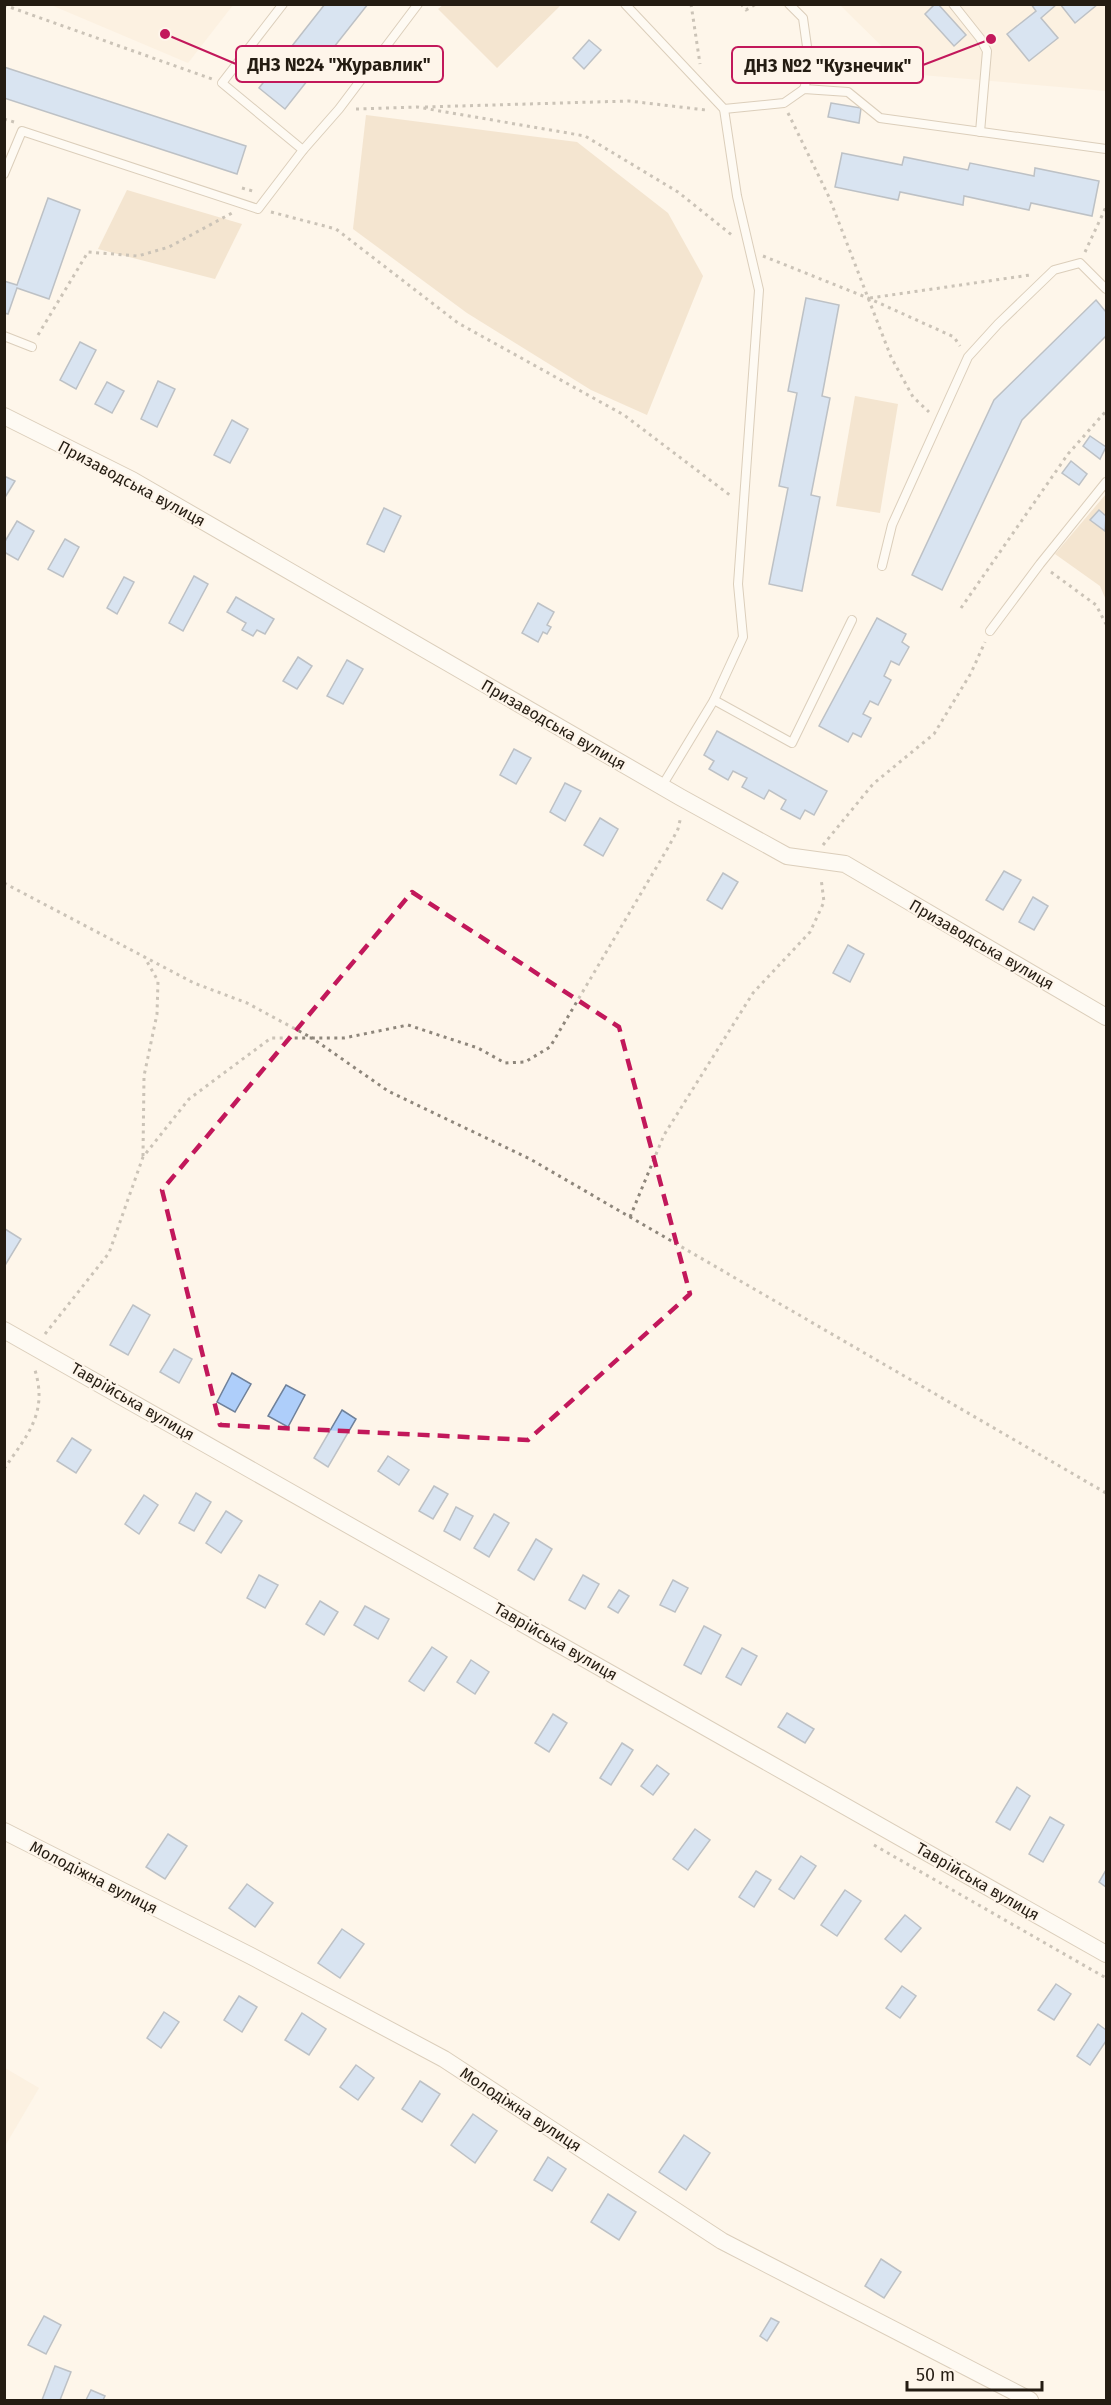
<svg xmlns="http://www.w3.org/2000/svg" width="1111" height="2405" font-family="'Fira Sans',sans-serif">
	<rect width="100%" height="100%" fill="#fef5ea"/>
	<!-- built -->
	<g fill="#fbebd7">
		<polygon points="51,5 233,4 233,5 188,63"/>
		<polygon points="840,5 1106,5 1106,91 910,74"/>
		<polygon points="5,2068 39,2088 5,2146"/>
	</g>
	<!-- green -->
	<g fill="#e8d0b1">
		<polygon points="443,5 443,4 561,5 497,68 438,9"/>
		<polygon points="366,115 577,142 668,213 703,276 647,415 591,390 467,313 353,229"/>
		<polygon points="127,190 242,224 215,279 98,249"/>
		<polygon points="855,396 898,404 880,513 836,506"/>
		<polygon points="1106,494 1106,600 1100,586 1055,554"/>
	</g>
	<!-- building -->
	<g fill="#aecefa" stroke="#6f819a" stroke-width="1.5">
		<polygon points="325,4 368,4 285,109 259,88"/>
		<polygon points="935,4 938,4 966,35 954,46 925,14"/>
		<polygon points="1031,4 1057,4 1041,18 1058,38 1029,61 1007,34 1036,11"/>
		<polygon points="1060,4 1098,4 1075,23"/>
		<polygon points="589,40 601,50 584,69 573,58"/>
		<polygon points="4,67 246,146 237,174 4,98"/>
		<polygon points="831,103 861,108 859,123 828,117"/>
		<polygon points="842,153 902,165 904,157 968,170 970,163 1034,176 1035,168 1099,181 1092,216 1031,203 1029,210 964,196 963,205 900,192 898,200 835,187"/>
		<polygon points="48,198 80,210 49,299 17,288 8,314 4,313 4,281 17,285"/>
		<polygon points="806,298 839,305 822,396 830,398 811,495 820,497 802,591 769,584 788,488 779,486 797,393 788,391"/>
		<polygon points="1096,300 1106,312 1106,336 1022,420 942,590 912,575 994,400"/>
		<polygon points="80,342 96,350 76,389 60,380"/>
		<polygon points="158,381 175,389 157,427 141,419"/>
		<polygon points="107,382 124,391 112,413 95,404"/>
		<polygon points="232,420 248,429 230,463 214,455"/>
		<polygon points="1090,436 1106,447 1100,459 1083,446"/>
		<polygon points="1071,461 1087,474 1079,485 1062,473"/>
		<polygon points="4,476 15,481 4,499"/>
		<polygon points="384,508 401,516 384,552 367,544"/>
		<polygon points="1099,510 1106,516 1105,531 1090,520"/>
		<polygon points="17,521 34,531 18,560 4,552 4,543"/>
		<polygon points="65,539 79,547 63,577 48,569"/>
		<polygon points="194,576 208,584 183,631 169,623"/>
		<polygon points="124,577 134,582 117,614 107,608"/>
		<polygon points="236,597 274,619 265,634 257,630 253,636 242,630 246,623 227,612"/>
		<polygon points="538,603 554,612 547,625 551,627 547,634 543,632 538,642 522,633"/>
		<polygon points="877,618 906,634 902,642 909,647 899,665 891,661 884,676 891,680 878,705 870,701 863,714 871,718 861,737 853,733 848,742 819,726"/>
		<polygon points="298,657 312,666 297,689 283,681"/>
		<polygon points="347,660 363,669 343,704 327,696"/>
		<polygon points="717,731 827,791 814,815 805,810 800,819 781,809 786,800 769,790 764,799 742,787 747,778 733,771 728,780 709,769 714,761 704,755"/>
		<polygon points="514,749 531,758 516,784 500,775"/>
		<polygon points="565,783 581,791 565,821 550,812"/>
		<polygon points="600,818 618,829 603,856 584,845"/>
		<polygon points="1004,871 1021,880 1003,910 986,900"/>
		<polygon points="723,873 738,882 722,909 707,900"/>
		<polygon points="1033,897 1048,906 1034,930 1019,922"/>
		<polygon points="848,945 864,954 850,982 833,973"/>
		<polygon points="5,1229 21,1239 4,1267 4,1229"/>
		<polygon points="133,1305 150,1315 128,1355 110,1345"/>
		<polygon points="174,1349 192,1359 179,1383 160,1372"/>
		<polygon points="232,1373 251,1384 235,1412 217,1402"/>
		<polygon points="286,1385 305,1395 288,1427 268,1416"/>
		<polygon points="342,1410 356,1419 328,1467 314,1458"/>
		<polygon points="72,1438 91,1450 76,1473 57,1461"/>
		<polygon points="388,1456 409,1470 399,1485 378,1471"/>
		<polygon points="434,1486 448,1494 433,1519 419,1511"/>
		<polygon points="196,1493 211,1502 194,1531 179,1523"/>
		<polygon points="144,1495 158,1505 139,1534 125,1524"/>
		<polygon points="456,1507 473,1516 460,1540 444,1531"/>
		<polygon points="226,1511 242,1521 221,1553 206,1543"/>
		<polygon points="494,1514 509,1523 489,1557 474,1548"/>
		<polygon points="536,1539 552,1549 534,1580 518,1570"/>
		<polygon points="259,1575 278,1585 265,1608 247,1598"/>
		<polygon points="583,1575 599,1584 585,1609 569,1600"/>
		<polygon points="673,1580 688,1588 675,1612 660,1605"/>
		<polygon points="619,1590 629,1596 618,1613 608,1607"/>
		<polygon points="320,1601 338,1612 324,1635 306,1624"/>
		<polygon points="365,1606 389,1619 378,1639 354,1625"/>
		<polygon points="704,1626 721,1635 701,1674 684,1665"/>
		<polygon points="432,1647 447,1657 424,1691 409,1681"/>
		<polygon points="742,1648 757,1656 741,1685 726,1677"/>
		<polygon points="471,1660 489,1672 475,1694 457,1682"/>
		<polygon points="787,1713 814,1729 805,1743 778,1727"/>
		<polygon points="553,1714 567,1723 549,1752 535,1743"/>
		<polygon points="622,1743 633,1750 611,1785 600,1778"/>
		<polygon points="657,1765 669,1774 653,1795 641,1786"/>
		<polygon points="1017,1787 1030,1796 1010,1830 996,1822"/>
		<polygon points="1050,1817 1064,1825 1043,1862 1029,1854"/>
		<polygon points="695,1829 710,1840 688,1870 673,1859"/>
		<polygon points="168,1834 187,1846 165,1879 146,1867"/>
		<polygon points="801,1856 816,1866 794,1899 779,1889"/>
		<polygon points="1106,1870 1106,1887 1099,1882"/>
		<polygon points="756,1871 771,1880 754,1907 739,1897"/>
		<polygon points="247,1884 273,1903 255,1927 229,1908"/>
		<polygon points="845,1890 861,1901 837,1936 821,1925"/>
		<polygon points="905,1915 921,1928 901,1952 885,1939"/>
		<polygon points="342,1929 364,1944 340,1978 318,1963"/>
		<polygon points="1056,1984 1071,1994 1054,2020 1038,2010"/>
		<polygon points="902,1986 916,1996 900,2018 886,2008"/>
		<polygon points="239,1996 257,2007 242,2032 224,2020"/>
		<polygon points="164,2012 179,2022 161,2048 147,2038"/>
		<polygon points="302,2013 326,2029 309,2055 285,2040"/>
		<polygon points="1098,2024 1106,2030 1106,2041 1090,2065 1077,2056"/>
		<polygon points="356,2065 374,2078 358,2100 340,2087"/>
		<polygon points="420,2081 440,2094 422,2122 402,2109"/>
		<polygon points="473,2114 497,2131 475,2163 451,2145"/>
		<polygon points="684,2135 710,2153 686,2190 659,2172"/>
		<polygon points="548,2157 566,2169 552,2191 534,2180"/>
		<polygon points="608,2194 636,2212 619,2240 591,2222"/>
		<polygon points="881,2259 901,2272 884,2298 865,2286"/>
		<polygon points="44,2316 61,2325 46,2354 28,2345"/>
		<polygon points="771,2318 779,2322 767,2341 760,2336"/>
		<polygon points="55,2366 71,2372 60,2400 42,2400"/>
		<polygon points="91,2390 105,2396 103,2400 86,2400"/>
	</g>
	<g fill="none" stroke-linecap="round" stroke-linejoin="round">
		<defs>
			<g id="service">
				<polyline points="283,4 222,83 303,150"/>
				<polyline points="625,4 724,109 737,196 759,290 738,584 743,637 714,700 662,786"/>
				<polyline points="789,4 803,18 810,68 804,89"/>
				<polyline points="953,4 980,38 987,51 980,132"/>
				<polyline points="724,109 784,103 804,89 848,92 880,118 1106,149"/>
				<polyline points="4,174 22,131 258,209 303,150 339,109 418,4"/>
				<polyline points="4,336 32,347"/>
				<polyline points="882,566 892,525 968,357 998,324 1054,270 1080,263 1106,289"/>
				<polyline points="990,631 1040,564 1106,482"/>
				<polyline points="714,700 792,743 852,620"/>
			</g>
			<g id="minor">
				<polyline points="4,416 132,480 680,797 787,856 845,864 1106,1017"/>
				<polyline points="4,1330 1106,1954"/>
				<polyline points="4,1831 251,1956 444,2059 722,2241 1030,2400"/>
			</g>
		</defs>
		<!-- service casing -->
		<use href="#service" stroke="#b29e83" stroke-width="10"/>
		<!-- minor casing -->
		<use href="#minor" stroke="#b29e83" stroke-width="18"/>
		<!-- path -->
		<g stroke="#8e867b" stroke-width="3" stroke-dasharray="3 4.5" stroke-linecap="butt">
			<polyline points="691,4 700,64"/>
			<polyline points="741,4 746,10 756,4"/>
			<polyline points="4,5 212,79"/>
			<polyline points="425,107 629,101 706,110"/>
			<polyline points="356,109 417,107 585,136 678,192 733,236"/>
			<polyline points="788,113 829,197 891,357 913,397 929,412"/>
			<polyline points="4,119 14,122"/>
			<polyline points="242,188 256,192"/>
			<polyline points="271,212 336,229 458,323 624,415 731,496"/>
			<polyline points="1085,252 1106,207"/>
			<polyline points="763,256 868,298 954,337 960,346"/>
			<polyline points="870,298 1030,275"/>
			<polyline points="38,335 88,252 138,256 169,247 232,213"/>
			<polyline points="1051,572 1096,605 1106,624"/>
			<polyline points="961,608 1068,454 1106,411"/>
			<polyline points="823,845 873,784 934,734 971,673 985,642"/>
			<polyline points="4,883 194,983 247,1003 312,1038 344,1038 408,1025 478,1048 505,1063 525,1062 550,1047 669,846 678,829 681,816"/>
			<polyline points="143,1156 144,1076 157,1014 158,981 145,958"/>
			<polyline points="630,1217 664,1135 753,993 810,932 824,902 821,878"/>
			<polyline points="45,1334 109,1253 143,1157 189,1099 271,1038 312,1038 388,1091 530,1159 1106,1493"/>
			<path d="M4,1469C28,1434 49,1412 34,1367"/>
			<polyline points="874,1845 1106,1978"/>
		</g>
		<!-- service -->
		<use href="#service" stroke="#fff" stroke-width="8"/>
		<!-- minor -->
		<use href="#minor" stroke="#fff" stroke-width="16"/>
	</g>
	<!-- marked area -->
	<path d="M0 0H1111V2405H0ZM412,892L619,1027L690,1294L528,1440L220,1425L162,1190Z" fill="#fef5ea" fill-opacity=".55" fill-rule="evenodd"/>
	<path fill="none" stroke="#c2185b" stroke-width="4.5" stroke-dasharray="12 8" stroke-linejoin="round" d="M412,892L619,1027L690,1294L528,1440L220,1425L162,1190Z"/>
	<g text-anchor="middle" stroke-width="4.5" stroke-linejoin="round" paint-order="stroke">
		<!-- street labels -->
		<g font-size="16" fill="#241c12" stroke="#fef5ea">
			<text transform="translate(132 483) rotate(28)" y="6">Призаводська вулиця</text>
			<text transform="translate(554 724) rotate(30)" y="6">Призаводська вулиця</text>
			<text transform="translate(982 944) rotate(30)" y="6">Призаводська вулиця</text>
			<text transform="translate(133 1401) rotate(30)" y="6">Таврійська вулиця</text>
			<text transform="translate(556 1641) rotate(30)" y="6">Таврійська вулиця</text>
			<text transform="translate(94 1877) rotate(27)" y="6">Молодіжна вулиця</text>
			<text transform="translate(978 1881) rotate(30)" y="6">Таврійська вулиця</text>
			<text transform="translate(521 2109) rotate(33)" y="6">Молодіжна вулиця</text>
		</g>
	</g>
	<!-- callouts -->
	<path fill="none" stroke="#c2185b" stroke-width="2" d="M165 34L236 64M991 39L923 65"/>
	<g fill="#c2185b" stroke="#fef5ea" stroke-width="2">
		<circle cx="165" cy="34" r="6"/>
		<circle cx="991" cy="39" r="6"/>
	</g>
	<g fill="#fef5ea" stroke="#c2185b" stroke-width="2">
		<rect x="236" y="46" width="207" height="36" rx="6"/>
		<rect x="732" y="47" width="191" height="36" rx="6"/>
	</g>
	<g font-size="18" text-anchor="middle" font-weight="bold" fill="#241c12">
		<text x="339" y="71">ДНЗ №24 "Журавлик"</text>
		<text x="828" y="72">ДНЗ №2 "Кузнечик"</text>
	</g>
	<!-- border -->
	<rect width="1111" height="2405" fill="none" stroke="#241c12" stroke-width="12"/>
	<!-- scale -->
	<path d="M907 2381v9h135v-9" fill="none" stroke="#241c12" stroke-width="3"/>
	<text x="916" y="2381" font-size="18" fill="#241c12" stroke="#fef5ea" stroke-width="4.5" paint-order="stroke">50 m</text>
</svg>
